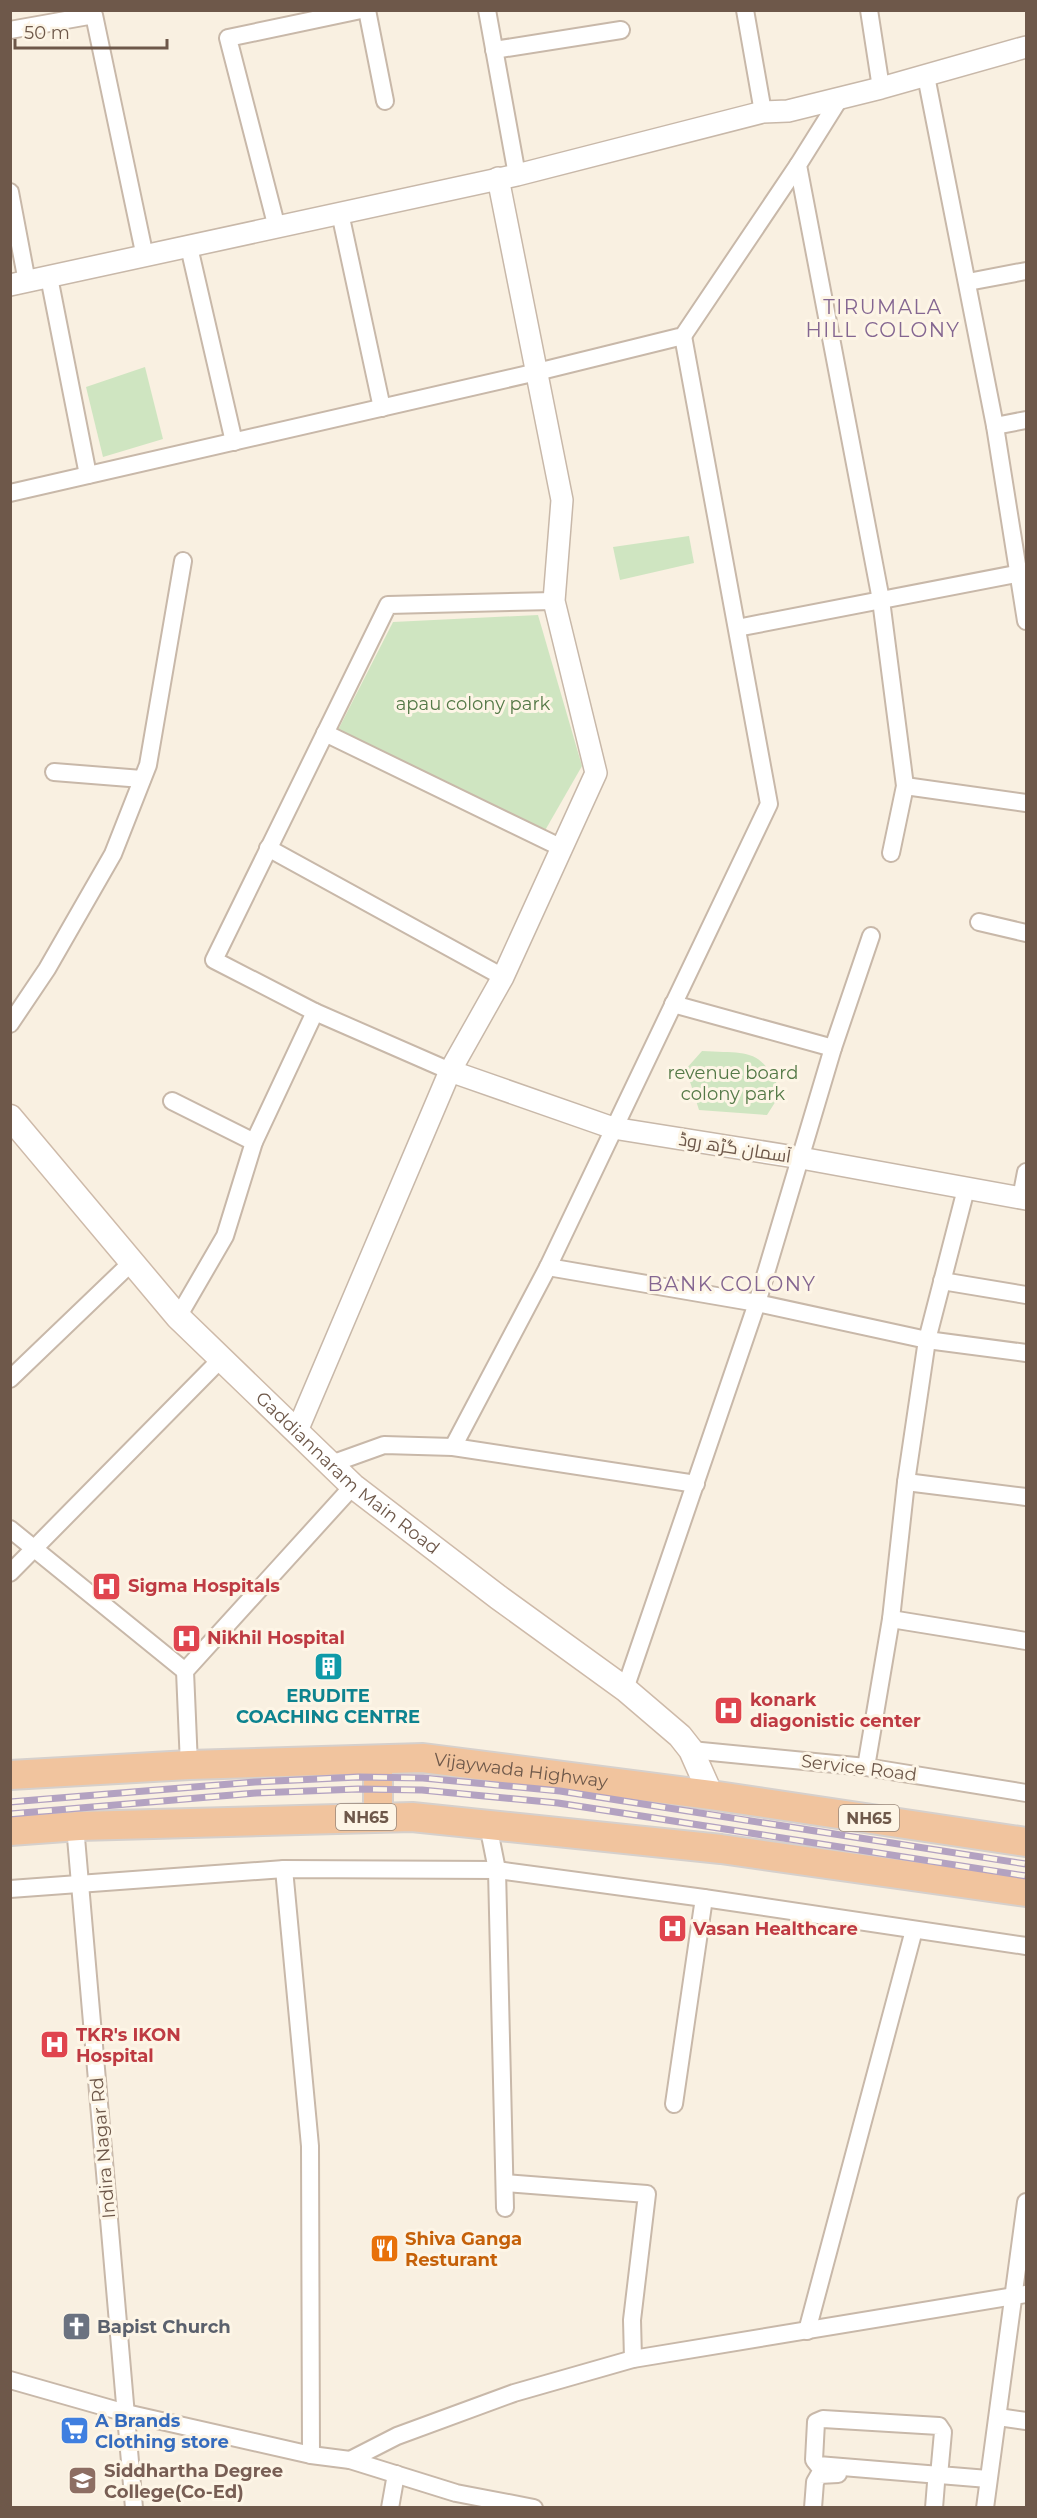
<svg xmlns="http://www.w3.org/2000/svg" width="1037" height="2518" font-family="Montserrat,Cairo,sans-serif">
	<rect width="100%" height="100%" fill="#f9f0e1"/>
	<!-- green -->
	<g fill="#cfe5c1">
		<polygon points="145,367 163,439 103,457 86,387"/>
		<polygon points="689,536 694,563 620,580 613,547"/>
		<polygon points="538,615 582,766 543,834 338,730 393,622"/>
		<path d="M702,1051C747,1054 761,1046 781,1093L767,1115L699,1110L686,1069Z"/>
	</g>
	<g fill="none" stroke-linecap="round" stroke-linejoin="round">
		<defs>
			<g id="minor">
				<polyline points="367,10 385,101"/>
				<polyline points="487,10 517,175"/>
				<polyline points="745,10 763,112"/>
				<polyline points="869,10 881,88"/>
				<polyline points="10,30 94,15 145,257"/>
				<polyline points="494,50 621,30"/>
				<polyline points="926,76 995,426 1026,621"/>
				<polyline points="840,98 798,165 881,600 905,786 891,853"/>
				<polyline points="10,192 27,282"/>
				<polyline points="340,213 382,408"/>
				<polyline points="277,228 228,38 361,10"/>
				<polyline points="189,247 234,442"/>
				<polyline points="49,277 88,475"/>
				<polyline points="968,282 1026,271"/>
				<polyline points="995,426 1026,420"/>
				<polyline points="10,493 537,372 683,336 798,165"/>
				<polyline points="737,628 1026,572"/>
				<polyline points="325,733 562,848"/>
				<polyline points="54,772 142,779"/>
				<polyline points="905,786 1026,803"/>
				<polyline points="268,848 503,977"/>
				<polyline points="979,922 1026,933"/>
				<polyline points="673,1004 833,1048"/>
				<polyline points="315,1012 214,960 388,605 554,601"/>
				<polyline points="10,1024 47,969 113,854 148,765 183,561"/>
				<polyline points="172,1101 254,1142"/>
				<polyline points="1021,1198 1026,1172"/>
				<polyline points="548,1267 757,1303 927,1340 1026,1353"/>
				<polyline points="942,1281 1026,1295"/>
				<polyline points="178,1317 225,1236 254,1142 315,1012 450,1071"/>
				<polyline points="10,1379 132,1262"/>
				<polyline points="453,1447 548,1267 769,804 683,336"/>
				<polyline points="331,1464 384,1445 453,1447 696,1484"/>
				<polyline points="906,1482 1026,1497"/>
				<polyline points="10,1529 185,1671"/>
				<polyline points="10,1573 222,1358"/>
				<polyline points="891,1619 1026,1641"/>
				<polyline points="625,1689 757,1303 833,1048 871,936"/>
				<polyline points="691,1750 866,1767 1026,1793"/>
				<polyline points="189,1765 185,1671 353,1486"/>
				<polyline points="866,1767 891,1619 906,1482 927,1340 966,1189"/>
				<polyline points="488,1825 497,1870 505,2208"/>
				<polyline points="75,1826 134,2508"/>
				<polyline points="284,1869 310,2146 311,2455"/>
				<polyline points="10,1889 284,1869 497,1870 704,1898 1026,1946"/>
				<polyline points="674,2104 704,1898"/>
				<polyline points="505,2183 647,2194 632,2320 633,2359"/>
				<polyline points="807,2331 914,1930"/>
				<polyline points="10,2380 126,2413 311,2455 350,2460 456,2493 534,2508"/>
				<polyline points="998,2417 1026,2421"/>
				<polyline points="350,2460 397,2436 514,2393 633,2359 1026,2294"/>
				<polyline points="939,2476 943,2432 939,2426 823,2419 816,2422 814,2460 818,2465 988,2479"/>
				<polyline points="390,2508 396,2474"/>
				<polyline points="813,2508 815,2482 819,2475 838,2474"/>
				<polyline points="934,2508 936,2483"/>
				<polyline points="985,2508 1026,2202"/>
			</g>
			<g id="tertiary">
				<polyline points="10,285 517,175 763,112 788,111 881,88 1026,47"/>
				<polyline points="450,1071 613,1128 801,1158 1026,1199"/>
				<polyline points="297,1431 450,1071 503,977 596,773 554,601 562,500 498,178"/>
			</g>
			<g id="secondary">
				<path id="s1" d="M10,1117L178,1317L353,1486L498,1597L625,1689L680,1736L691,1750L711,1795"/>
			</g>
			<g id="trunk">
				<polyline points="378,1761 378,1817"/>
				<path id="s2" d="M10,1775L189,1765L423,1758L711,1795L1026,1842"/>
				<polyline points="10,1831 79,1826 412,1817 721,1849 1026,1892"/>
			</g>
		</defs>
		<!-- minor casing -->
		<use href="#minor" stroke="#c8b8a9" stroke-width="20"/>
		<!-- tertiary casing -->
		<use href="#tertiary" stroke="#c8b8a9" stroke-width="24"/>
		<!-- secondary casing -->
		<use href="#secondary" stroke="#cebaa9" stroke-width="27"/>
		<!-- trunk casing -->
		<use href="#trunk" stroke="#d6d0cc" stroke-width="32"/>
		<!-- minor -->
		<use href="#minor" stroke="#fff" stroke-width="16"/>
		<!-- tertiary -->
		<use href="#tertiary" stroke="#fff" stroke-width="21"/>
		<!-- secondary -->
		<use href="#secondary" stroke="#fff" stroke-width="24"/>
		<!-- trunk -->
		<use href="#trunk" stroke="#f1c49e" stroke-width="28"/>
		<defs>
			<g id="rail">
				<polyline points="10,1802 255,1782 358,1777 423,1778 560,1791 1026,1864"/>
				<polyline points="10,1814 256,1793 358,1789 422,1790 558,1803 1026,1876"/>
			</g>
		</defs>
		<!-- rail casing -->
		<use href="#rail" stroke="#b3a2c1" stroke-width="7"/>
		<!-- rail -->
		<use href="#rail" stroke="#fdf5e6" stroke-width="4.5" stroke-dasharray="14" stroke-linecap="butt"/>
	</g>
	<!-- icons -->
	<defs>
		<symbol id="hospital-square" viewBox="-11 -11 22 22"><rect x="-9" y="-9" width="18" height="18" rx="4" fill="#e0444e" stroke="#fdf5e6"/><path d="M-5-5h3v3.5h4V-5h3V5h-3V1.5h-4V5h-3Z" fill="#fff"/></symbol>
		<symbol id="building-square" viewBox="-11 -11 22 22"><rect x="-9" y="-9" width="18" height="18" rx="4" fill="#0f9aa8" stroke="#fdf5e6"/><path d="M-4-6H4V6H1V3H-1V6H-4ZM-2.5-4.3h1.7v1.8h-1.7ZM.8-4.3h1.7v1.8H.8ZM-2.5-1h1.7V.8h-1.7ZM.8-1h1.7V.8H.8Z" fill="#fff"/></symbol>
		<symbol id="restaurant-square" viewBox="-11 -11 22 22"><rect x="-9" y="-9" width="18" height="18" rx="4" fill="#e8710a" stroke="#fdf5e6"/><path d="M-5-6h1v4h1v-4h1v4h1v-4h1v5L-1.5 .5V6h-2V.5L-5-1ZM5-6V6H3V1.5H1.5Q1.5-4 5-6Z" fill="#fff"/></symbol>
		<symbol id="church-square" viewBox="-11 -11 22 22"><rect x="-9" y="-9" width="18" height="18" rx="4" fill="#6b7280" stroke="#fdf5e6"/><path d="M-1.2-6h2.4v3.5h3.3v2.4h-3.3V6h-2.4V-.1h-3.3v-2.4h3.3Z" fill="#fff"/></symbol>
		<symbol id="supermarket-square" viewBox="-11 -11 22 22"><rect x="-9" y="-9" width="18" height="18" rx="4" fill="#3f7fe0" stroke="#fdf5e6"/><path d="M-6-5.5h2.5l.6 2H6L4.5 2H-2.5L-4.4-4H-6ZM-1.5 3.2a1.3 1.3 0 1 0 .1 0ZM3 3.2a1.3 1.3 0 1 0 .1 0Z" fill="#fff"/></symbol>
		<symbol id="university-square" viewBox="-11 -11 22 22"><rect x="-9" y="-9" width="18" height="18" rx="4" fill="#8d6e63" stroke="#fdf5e6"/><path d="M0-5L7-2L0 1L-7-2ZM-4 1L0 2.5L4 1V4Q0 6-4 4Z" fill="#fff"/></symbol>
	</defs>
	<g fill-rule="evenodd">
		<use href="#hospital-square" x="90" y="1570" width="33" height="33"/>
		<use href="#hospital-square" x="170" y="1622" width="33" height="33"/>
		<use href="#building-square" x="312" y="1650" width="33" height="33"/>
		<use href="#hospital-square" x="712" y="1694" width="33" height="33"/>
		<use href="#hospital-square" x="656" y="1912" width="33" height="33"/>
		<use href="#hospital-square" x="38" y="2028" width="33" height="33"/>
		<use href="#restaurant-square" x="368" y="2232" width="33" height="33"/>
		<use href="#church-square" x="60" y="2310" width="33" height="33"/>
		<use href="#supermarket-square" x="58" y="2414" width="33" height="33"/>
		<use href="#university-square" x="66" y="2464" width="33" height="33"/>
	</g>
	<g text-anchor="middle" stroke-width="6" stroke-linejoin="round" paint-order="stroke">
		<!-- shield labels -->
		<g fill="#fdf5e6" stroke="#998779" stroke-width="1.5">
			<rect x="336" y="1804" width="60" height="26" rx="4.5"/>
			<rect x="839" y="1805" width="60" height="26" rx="4.5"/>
		</g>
		<g font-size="16" font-weight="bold" fill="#6e584a">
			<text x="366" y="1823">NH65</text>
			<text x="869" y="1824">NH65</text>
		</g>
		<!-- park labels -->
		<g font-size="18" fill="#547947" stroke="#fdf5e6">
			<text x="473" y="710">apau colony park</text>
			<text x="733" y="1079">revenue board<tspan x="733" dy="21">colony park</tspan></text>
		</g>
		<!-- street labels -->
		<g font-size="18" fill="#6e584a" stroke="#fdf5e6">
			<text transform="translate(735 1148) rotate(9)" y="6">آسمان گڑھ روڈ</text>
			<text dy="6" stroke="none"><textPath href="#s1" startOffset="492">Gaddiannaram Main Road</textPath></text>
			<text transform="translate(859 1768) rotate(7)" y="6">Service Road</text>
			<text dy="6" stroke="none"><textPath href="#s2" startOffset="512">Vijaywada Highway</textPath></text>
			<text transform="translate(103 2148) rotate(-95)" y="6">Indira Nagar Rd</text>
		</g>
		<!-- health labels -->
		<g font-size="18" font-weight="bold" fill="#be3a42" stroke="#fdf5e6" text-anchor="start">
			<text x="128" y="1592">Sigma Hospitals</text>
			<text x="207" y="1644">Nikhil Hospital</text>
			<text x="750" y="1706">konark<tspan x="750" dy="21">diagonistic center</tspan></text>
			<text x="693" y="1935">Vasan Healthcare</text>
			<text x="76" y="2041">TKR's IKON<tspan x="76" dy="21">Hospital</tspan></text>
		</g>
		<!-- culture labels -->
		<g font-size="18" font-weight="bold" fill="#0d838f" stroke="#fdf5e6">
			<text x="328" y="1702">ERUDITE<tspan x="328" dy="21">COACHING CENTRE</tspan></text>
		</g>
		<!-- food labels -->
		<g font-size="18" font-weight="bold" fill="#c56008" stroke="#fdf5e6" text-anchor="start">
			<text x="405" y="2245">Shiva Ganga<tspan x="405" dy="21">Resturant</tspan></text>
		</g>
		<!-- worship labels -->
		<g font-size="18" font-weight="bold" fill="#5b616d" stroke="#fdf5e6" text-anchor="start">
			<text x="97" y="2333">Bapist Church</text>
		</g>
		<!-- shop labels -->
		<g font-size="18" font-weight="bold" fill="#366cbe" stroke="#fdf5e6" text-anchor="start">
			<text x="95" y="2427">A Brands<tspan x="95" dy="21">Clothing store</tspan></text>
		</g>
		<!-- education labels -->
		<g font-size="18" font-weight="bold" fill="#785e54" stroke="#fdf5e6" text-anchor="start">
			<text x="104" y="2477">Siddhartha Degree<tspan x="104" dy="21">College(Co-Ed)</tspan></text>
		</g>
		<!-- neighbourhood labels -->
		<g font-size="20" letter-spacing="1.5" fill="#846691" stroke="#fdf5e6">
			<text x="883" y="314">TIRUMALA<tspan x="883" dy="23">HILL COLONY</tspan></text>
			<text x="732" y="1291">BANK COLONY</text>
		</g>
	</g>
	<!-- border -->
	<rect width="1037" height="2518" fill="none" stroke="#6e584a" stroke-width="24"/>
	<!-- scale -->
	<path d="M15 39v9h152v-9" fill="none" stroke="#6e584a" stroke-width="3"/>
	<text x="24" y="39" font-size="18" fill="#6e584a" stroke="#fdf5e6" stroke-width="4.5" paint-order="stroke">50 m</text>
</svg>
